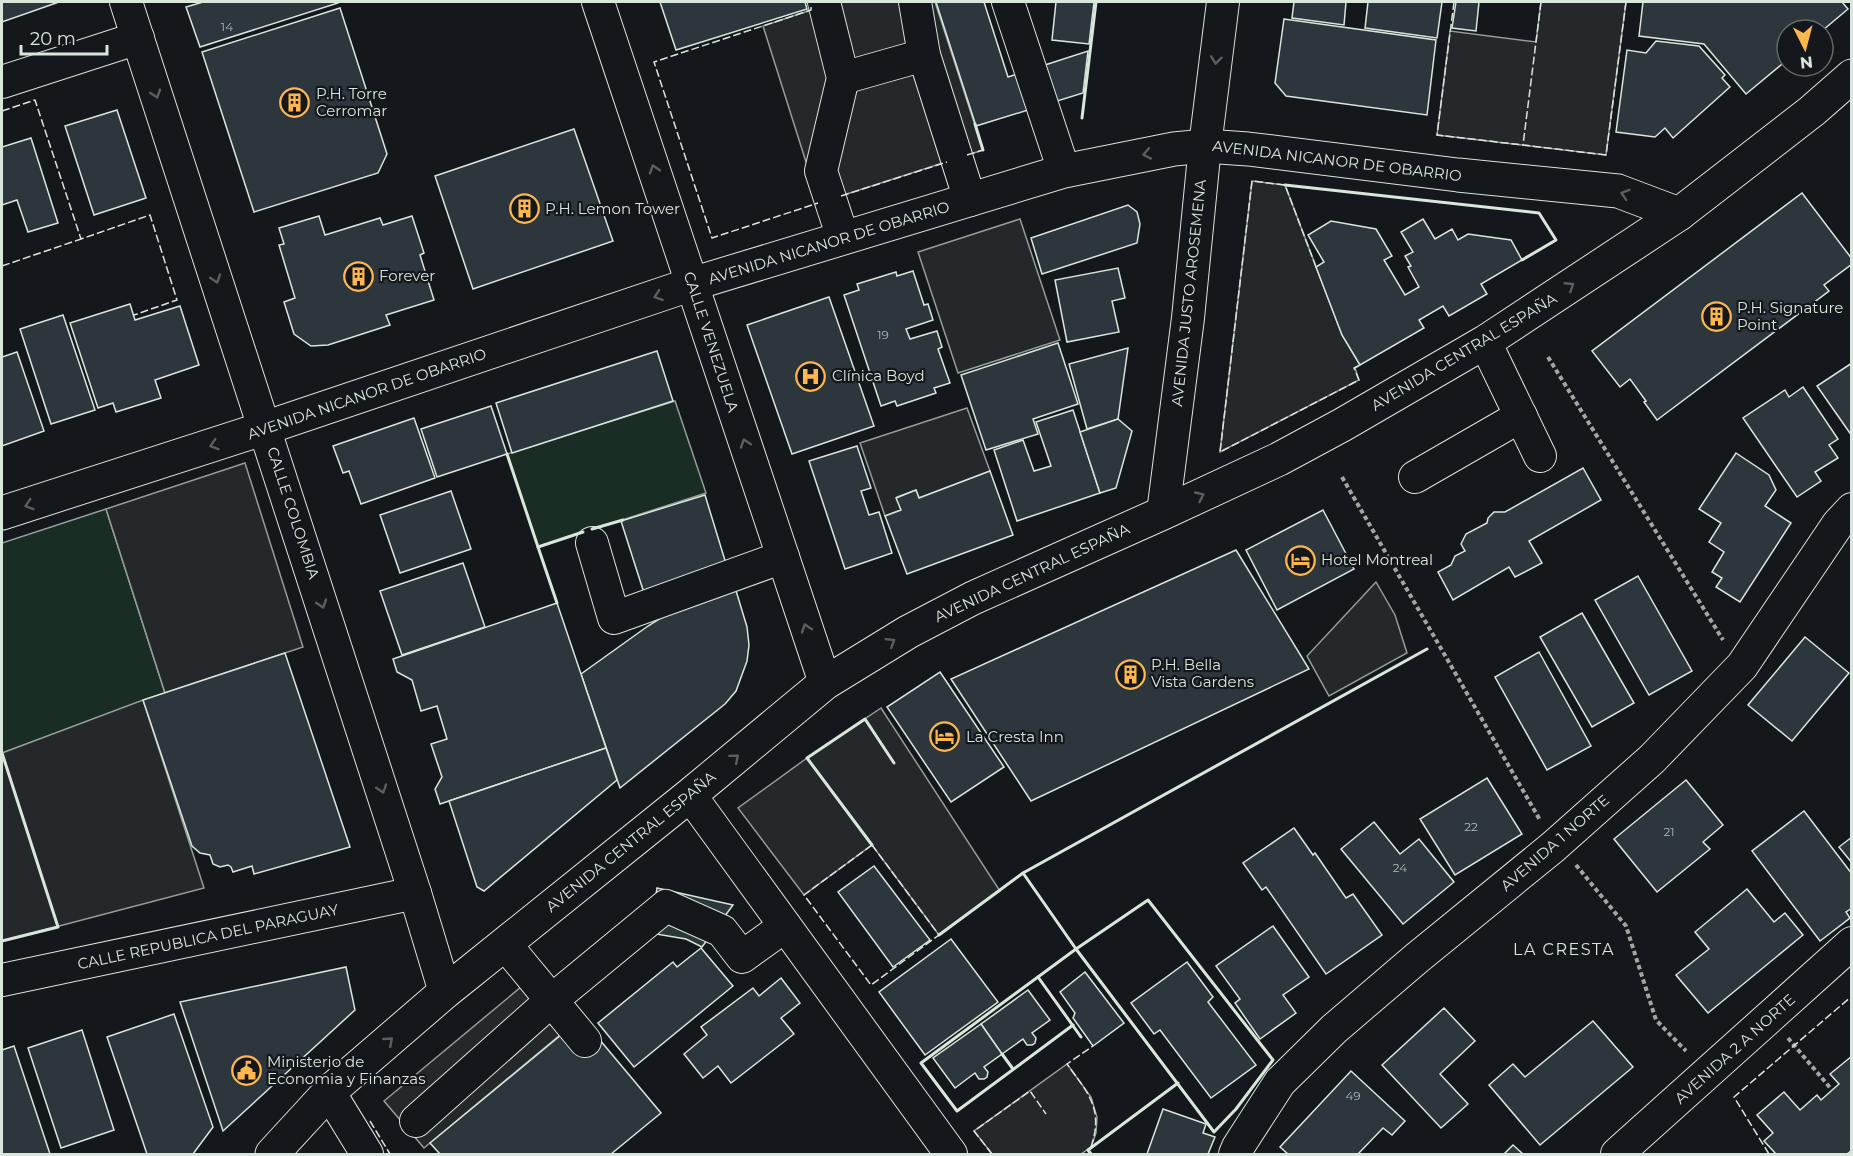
<svg xmlns="http://www.w3.org/2000/svg" width="1853" height="1156" font-family="Montserrat,sans-serif">
	<rect width="100%" height="100%" fill="#14181c"/>
	<!-- green -->
	<g fill="#1a2d24" stroke="#939e99" stroke-width="1.5">
		<polygon points="675,401 706,493 538,547 507,454"/>
		<polygon points="106,509 165,693 2,753 2,543"/>
	</g>
	<!-- parking -->
	<g fill="#24282b" stroke="#939e99" stroke-width="1.5">
		<polygon points="809,2 935,2 983,150 819,203 763,26 811,10"/>
		<polygon points="1541,2 1626,2 1606,155 1437,135 1450,31 1536,42"/>
		<polygon points="1252,181 1285,185 1342,335 1360,365 1355,368 1359,380 1220,452"/>
		<polygon points="1020,219 1060,340 958,373 918,252"/>
		<polygon points="967,408 990,471 919,498 916,490 897,497 901,510 885,516 860,443"/>
		<polygon points="245,463 303,647 165,693 106,509"/>
		<polygon points="1376,582 1395,615 1407,653 1329,696 1307,656"/>
		<polygon points="143,700 204,888 2,941 2,753"/>
		<polygon points="881,708 1000,891 939,935 872,845 804,895 738,808 807,758"/>
		<polygon points="545,967 594,1033 560,1035 424,1148 384,1101"/>
		<polygon points="1067,1064 1091,1097 1097,1117 1096,1133 1091,1147 1081,1154 992,1154 974,1131"/>
	</g>
	<!-- building -->
	<g fill="#2c363c" stroke="#d8e6dc" stroke-width="1.5">
		<polygon points="2,2 59,2 2,22"/>
		<polygon points="203,2 338,2 338,3 200,47 186,7"/>
		<polygon points="660,2 805,2 807,9 676,50"/>
		<polygon points="936,2 984,2 1008,77 1088,51 1083,93 976,126"/>
		<polygon points="1056,2 1094,2 1089,44 1052,40"/>
		<polygon points="1294,2 1346,2 1344,25 1292,18"/>
		<polygon points="1368,2 1442,2 1437,38 1365,28"/>
		<polygon points="1456,2 1479,2 1476,31 1452,28"/>
		<polygon points="1643,2 1842,2 1848,9 1823,30 1787,30 1787,60 1746,94 1704,44 1639,36"/>
		<polygon points="340,8 387,154 378,173 254,212 202,52"/>
		<polygon points="1284,19 1436,40 1427,115 1286,96 1275,83"/>
		<polygon points="1656,41 1699,46 1725,75 1722,78 1730,87 1673,138 1665,128 1655,137 1616,132 1627,50 1646,53"/>
		<polygon points="117,110 146,198 94,215 65,126"/>
		<polygon points="574,129 613,241 473,289 435,176"/>
		<polygon points="31,138 58,223 28,232 17,200 2,205 2,147"/>
		<polygon points="1802,193 1852,259 1852,264 1824,285 1829,291 1657,420 1644,402 1646,401 1630,379 1620,387 1592,351"/>
		<polygon points="1128,205 1137,212 1140,224 1137,243 1042,274 1031,238"/>
		<polygon points="319,216 325,235 380,218 383,225 412,216 424,253 420,255 434,300 386,315 390,325 328,345 311,346 294,334 284,302 295,298 279,245 284,244 279,228"/>
		<polygon points="1423,219 1435,239 1452,229 1458,240 1468,234 1511,240 1522,260 1481,284 1487,294 1449,316 1443,306 1419,320 1424,328 1360,365 1342,335 1316,267 1324,262 1308,235 1331,221 1376,229 1392,256 1384,260 1405,295 1419,287 1408,267 1411,266 1405,256 1413,252 1401,232"/>
		<polygon points="1118,268 1125,298 1112,301 1119,332 1067,342 1055,280"/>
		<polygon points="913,271 924,305 928,304 933,320 906,329 910,339 937,331 942,347 938,349 950,383 934,388 936,393 897,406 895,401 881,406 844,295 859,290 857,284 896,272 897,276"/>
		<polygon points="829,297 874,426 792,454 747,325"/>
		<polygon points="130,304 135,320 180,306 199,365 155,380 161,398 116,412 113,403 98,408 70,323"/>
		<polygon points="63,315 95,410 51,424 20,329"/>
		<polygon points="1058,343 1078,404 1033,419 1038,434 986,450 961,375"/>
		<polygon points="1128,348 1118,419 1087,429 1069,364"/>
		<polygon points="657,351 673,401 512,453 496,403"/>
		<polygon points="17,352 44,431 2,446 2,357"/>
		<polygon points="1852,363 1852,436 1817,386"/>
		<polygon points="1803,387 1838,439 1829,445 1838,458 1815,472 1821,481 1797,497 1743,418 1785,390 1789,397"/>
		<polygon points="491,406 507,454 437,477 421,429"/>
		<polygon points="1073,410 1100,493 1017,521 994,450 1023,440 1034,471 1051,466 1036,422"/>
		<polygon points="414,418 435,478 361,504 349,471 343,473 333,446"/>
		<polygon points="1118,419 1132,431 1116,488 1100,493 1080,432"/>
		<polygon points="857,446 871,488 861,491 869,515 879,512 892,553 845,569 809,461"/>
		<polygon points="1736,453 1769,475 1776,490 1765,506 1791,523 1740,602 1716,587 1722,578 1712,572 1724,552 1709,542 1721,523 1699,509"/>
		<polygon points="1583,468 1601,500 1529,541 1542,563 1515,577 1509,567 1453,600 1438,572 1451,565 1455,556 1465,551 1461,544 1466,534 1487,523 1488,518 1494,512 1505,512"/>
		<polygon points="990,471 1013,535 907,574 885,516 901,510 896,498 916,490 919,498"/>
		<polygon points="451,491 471,549 400,573 380,515"/>
		<polygon points="705,495 727,567 644,593 621,521"/>
		<polygon points="1323,510 1354,569 1277,610 1246,550"/>
		<polygon points="1236,550 1309,669 1031,801 951,679"/>
		<polygon points="463,563 485,627 402,655 380,591"/>
		<polygon points="1638,576 1692,671 1649,695 1595,600"/>
		<polygon points="734,584 747,627 749,645 747,661 736,691 725,704 620,788 581,674 648,626 683,604"/>
		<polygon points="557,603 606,748 440,804 435,789 442,777 431,744 447,739 437,706 421,711 412,680 397,672 393,659"/>
		<polygon points="1582,613 1634,703 1592,727 1540,637"/>
		<polygon points="1805,637 1849,673 1792,741 1748,705"/>
		<polygon points="1539,652 1591,746 1547,770 1495,677"/>
		<polygon points="285,653 350,847 254,874 252,866 233,872 231,867 228,865 220,867 213,864 210,855 200,853 192,846 143,700"/>
		<polygon points="940,672 1004,767 951,802 887,707"/>
		<polygon points="606,748 617,780 484,891 477,887 449,801"/>
		<polygon points="1487,778 1522,834 1455,875 1420,819"/>
		<polygon points="1686,780 1723,825 1703,842 1710,849 1657,892 1614,839"/>
		<polygon points="1804,811 1852,874 1852,908 1846,912 1850,918 1820,941 1752,851"/>
		<polygon points="1374,822 1400,854 1419,839 1454,882 1403,924 1341,849"/>
		<polygon points="1294,828 1313,855 1315,853 1346,898 1353,894 1382,935 1326,974 1266,887 1262,890 1243,863"/>
		<polygon points="1852,837 1852,863 1839,847"/>
		<polygon points="874,866 930,940 893,967 838,892"/>
		<polygon points="657,888 733,905 702,947 686,939 650,933"/>
		<polygon points="1747,889 1774,922 1785,913 1803,935 1708,1013 1676,975 1709,949 1695,932"/>
		<polygon points="1273,926 1309,977 1283,995 1296,1013 1260,1039 1235,1003 1240,999 1216,966"/>
		<polygon points="951,939 998,1002 925,1055 879,992"/>
		<polygon points="701,948 733,986 634,1067 598,1023 673,962 677,967"/>
		<polygon points="1187,962 1213,997 1208,1002 1256,1065 1211,1098 1160,1030 1154,1034 1131,1003"/>
		<polygon points="346,967 355,1010 223,1131 180,1002"/>
		<polygon points="1085,972 1124,1023 1093,1046 1073,1018 1075,1013 1060,992"/>
		<polygon points="781,978 800,1003 781,1018 794,1034 731,1083 718,1066 703,1078 684,1054 707,1035 701,1027 753,988 759,996"/>
		<polygon points="1028,990 1050,1020 1032,1033 1036,1038 1035,1043 1032,1045 1027,1045 1023,1039 1002,1054 981,1024"/>
		<polygon points="1444,1008 1475,1041 1440,1074 1468,1104 1441,1128 1382,1065"/>
		<polygon points="174,1014 213,1127 193,1154 147,1154 107,1037"/>
		<polygon points="1593,1021 1633,1067 1540,1145 1489,1085 1513,1064 1525,1077"/>
		<polygon points="981,1024 1002,1054 984,1067 988,1072 987,1077 984,1079 979,1079 975,1073 955,1088 933,1058"/>
		<polygon points="82,1030 114,1130 61,1148 28,1048"/>
		<polygon points="594,1033 661,1113 611,1154 440,1154 430,1143 561,1035"/>
		<polygon points="14,1046 50,1154 2,1154 2,1050"/>
		<polygon points="1852,1056 1852,1150 1847,1154 1776,1154 1764,1141 1773,1133 1757,1115 1784,1092 1800,1110 1817,1095 1821,1100 1839,1084 1830,1074"/>
		<polygon points="1351,1071 1405,1121 1392,1135 1383,1128 1358,1154 1288,1154 1280,1147"/>
		<polygon points="1163,1109 1206,1124 1203,1133 1215,1137 1208,1154 1147,1154"/>
		<polygon points="1513,1145 1523,1154 1504,1154"/>
	</g>
	<g fill="none" stroke-linecap="round" stroke-linejoin="round">
		<defs>
			<g id="minor">
				<polyline points="126,2 415,893 445,992"/>
				<polyline points="598,2 825,683"/>
				<polyline points="824,2 843,78 821,171 843,238"/>
				<polyline points="915,2 924,55 970,200"/>
				<polyline points="1008,2 1064,171"/>
				<polyline points="843,78 924,55"/>
				<polyline points="2,82 138,38"/>
				<polyline points="1485,342 1540,456"/>
				<polyline points="1415,477 1521,416"/>
				<polyline points="1163,513 1188,318 1205,146 1223,2"/>
				<polyline points="592,543 614,618 783,557"/>
				<polyline points="690,795 951,1154"/>
				<polyline points="505,944 585,1041"/>
				<polyline points="2,980 415,893"/>
				<polyline points="329,1092 367,1154"/>
				<polyline points="416,1121 552,1000 666,906 722,931 742,957 785,926"/>
				<polyline points="1235,1154 1238,1147 1280,1082 1334,1029 1417,958 1553,847 1652,759 1742,666 1838,524 1852,509"/>
				<polyline points="1617,1154 1852,943"/>
			</g>
			<g id="major">
				<polyline points="2,513 265,428 692,284 1064,171 1174,149 1205,146 1248,149 1458,175 1618,191 1679,214"/>
				<polyline points="272,1154 329,1092 445,992 690,795 825,683 908,632 973,598 1163,513 1279,459 1342,425 1485,342 1679,214 1812,111 1852,76"/>
			</g>
		</defs>
		<!-- minor casing -->
		<use href="#minor" stroke="#d8e6dc" stroke-width="34"/>
		<!-- major casing -->
		<use href="#major" stroke="#d8e6dc" stroke-width="35"/>
		<!-- path -->
		<g stroke="#9da8a2" stroke-width="4" stroke-dasharray="4.5 3" stroke-linecap="butt">
			<polyline points="1548,357 1723,640"/>
			<polyline points="1342,477 1540,820"/>
			<polyline points="1576,865 1626,926 1656,1020 1686,1051"/>
			<polyline points="1788,1038 1832,1090"/>
		</g>
		<!-- minor -->
		<use href="#minor" stroke="#14181c" stroke-width="32"/>
		<!-- major -->
		<use href="#major" stroke="#14181c" stroke-width="33"/>
		<!-- fence -->
		<g stroke="#d8e6dc" stroke-width="1.5" stroke-dasharray="8 3" stroke-linecap="butt">
			<polyline points="1454,2 1437,135 1523,145"/>
			<polyline points="1541,2 1523,145 1606,155 1626,2"/>
			<polyline points="811,7 811,10 654,62 712,238 818,203"/>
			<polyline points="2,111 35,100 81,239 150,215 177,300 134,315"/>
			<polyline points="967,155 983,150"/>
			<polyline points="841,196 947,162"/>
			<polyline points="2,266 81,239"/>
			<polyline points="1316,267 1285,185 1252,181 1220,452 1359,380 1354,368 1360,365"/>
			<polygon points="872,845 939,935 871,985 804,895"/>
			<polyline points="370,1121 390,1154"/>
			<path d="M1091,1147C1104,1109 1088,1093 1067,1064L1093,1046"/>
			<polyline points="992,1154 974,1131 1030,1091 1046,1114"/>
			<polyline points="1769,1154 1734,1097 1852,996"/>
		</g>
		<!-- wall -->
		<g stroke="#d8e6dc" stroke-width="3">
			<polyline points="1082,118 1096,2"/>
			<polyline points="975,124 983,150"/>
			<polyline points="1285,185 1539,213 1556,240 1522,260"/>
			<polyline points="507,454 538,547"/>
			<polyline points="592,529 623,520"/>
			<polyline points="557,603 538,547 583,532"/>
			<polyline points="2,753 58,927 2,941"/>
			<polyline points="872,845 807,758 865,719 894,763"/>
			<polyline points="1023,873 1427,649"/>
			<polyline points="939,935 1023,873 1076,949 1214,1132 1236,1109 1273,1060 1148,900 1076,949 921,1063 957,1111 1073,1025"/>
			<polyline points="1038,977 1081,1037"/>
			<polyline points="1002,1054 1013,1069"/>
			<polyline points="1091,1154 1088,1150 1178,1083"/>
		</g>
	</g>
	<!-- one-way arrows -->
	<defs><path id="oneway-chevron" d="M-2-3.5L2.5 0L-2 3.5" fill="none" stroke-width="1.6" stroke-linecap="round" stroke-linejoin="round" transform="scale(1.5)"/></defs>
	<g stroke="#59605f">
		<use href="#oneway-chevron" transform="translate(1216 60) rotate(97)"/>
		<use href="#oneway-chevron" transform="translate(156 94) rotate(72)"/>
		<use href="#oneway-chevron" transform="translate(1147 154) rotate(169)"/>
		<use href="#oneway-chevron" transform="translate(654 169) rotate(-108)"/>
		<use href="#oneway-chevron" transform="translate(1625 194) rotate(-162)"/>
		<use href="#oneway-chevron" transform="translate(216 279) rotate(72)"/>
		<use href="#oneway-chevron" transform="translate(1570 286) rotate(-33)"/>
		<use href="#oneway-chevron" transform="translate(658 296) rotate(161)"/>
		<use href="#oneway-chevron" transform="translate(745 443) rotate(-108)"/>
		<use href="#oneway-chevron" transform="translate(214 445) rotate(162)"/>
		<use href="#oneway-chevron" transform="translate(1200 496) rotate(-25)"/>
		<use href="#oneway-chevron" transform="translate(29 505) rotate(162)"/>
		<use href="#oneway-chevron" transform="translate(322 604) rotate(72)"/>
		<use href="#oneway-chevron" transform="translate(806 628) rotate(-108)"/>
		<use href="#oneway-chevron" transform="translate(891 642) rotate(-32)"/>
		<use href="#oneway-chevron" transform="translate(735 758) rotate(-40)"/>
		<use href="#oneway-chevron" transform="translate(382 789) rotate(72)"/>
		<use href="#oneway-chevron" transform="translate(389 1041) rotate(-41)"/>
	</g>
	<!-- icons -->
	<defs>
		<symbol id="building-ring" viewBox="-11 -11 22 22"><circle r="9.5" fill="#14181c" stroke="#ffb74d" stroke-width="1.5"/><path d="M-4-6H4V6H1V3H-1V6H-4ZM-2.5-4.3h1.7v1.8h-1.7ZM.8-4.3h1.7v1.8H.8ZM-2.5-1h1.7V.8h-1.7ZM.8-1h1.7V.8H.8Z" fill="#ffb74d"/></symbol>
		<symbol id="hospital-ring" viewBox="-11 -11 22 22"><circle r="9.5" fill="#14181c" stroke="#ffb74d" stroke-width="1.5"/><path d="M-5-5h3v3.5h4V-5h3V5h-3V1.5h-4V5h-3Z" fill="#ffb74d"/></symbol>
		<symbol id="hotel-ring" viewBox="-11 -11 22 22"><circle r="9.5" fill="#14181c" stroke="#ffb74d" stroke-width="1.5"/><path d="M-6-4.5h1.5V1H6V5H4.5V3h-9V5H-6ZM-4 0a1.8 1.8 0 1 1 3.6 0ZM.5 0V-2.5h3Q6-2.5 6 0Z" fill="#ffb74d"/></symbol>
		<symbol id="civic-ring" viewBox="-11 -11 22 22"><circle r="9.5" fill="#14181c" stroke="#ffb74d" stroke-width="1.5"/><path d="M-.6-6.5H3V-4.5H.6V-3L4-1V1h2V6H-6V1h2V-1L-.6-3ZM-1.2 2.5V6h2.4V2.5Z" fill="#ffb74d"/></symbol>
	</defs>
	<g fill-rule="evenodd">
		<use href="#building-ring" x="278" y="86" width="33" height="33"/>
		<use href="#building-ring" x="508" y="192" width="33" height="33"/>
		<use href="#building-ring" x="342" y="260" width="33" height="33"/>
		<use href="#building-ring" x="1700" y="300" width="33" height="33"/>
		<use href="#hospital-ring" x="794" y="360" width="33" height="33"/>
		<use href="#hotel-ring" x="1284" y="544" width="33" height="33"/>
		<use href="#building-ring" x="1114" y="658" width="33" height="33"/>
		<use href="#hotel-ring" x="928" y="720" width="33" height="33"/>
		<use href="#civic-ring" x="230" y="1054" width="33" height="33"/>
	</g>
	<g text-anchor="middle" stroke-width="4.5" stroke-linejoin="round" paint-order="stroke">
		<!-- number labels -->
		<g font-size="12" fill="#adbab4">
			<text x="227" y="31">14</text>
			<text x="883" y="339">19</text>
			<text x="1471" y="831">22</text>
			<text x="1669" y="836">21</text>
			<text x="1400" y="872">24</text>
			<text x="1353" y="1100">49</text>
		</g>
		<!-- poi labels -->
		<g font-size="15" fill="#d8e6dc" stroke="#14181c" text-anchor="start">
			<text x="316" y="99">P.H. Torre<tspan x="316" dy="17">Cerromar</tspan></text>
			<text x="545" y="214">P.H. Lemon Tower</text>
			<text x="379" y="281">Forever</text>
			<text x="1737" y="313">P.H. Signature<tspan x="1737" dy="17">Point</tspan></text>
			<text x="832" y="381">Clínica Boyd</text>
			<text x="1321" y="565">Hotel Montreal</text>
			<text x="1151" y="670">P.H. Bella<tspan x="1151" dy="17">Vista Gardens</tspan></text>
			<text x="966" y="742">La Cresta Inn</text>
			<text x="267" y="1067">Ministerio de<tspan x="267" dy="17">Economia y Finanzas</tspan></text>
		</g>
		<!-- street labels -->
		<g font-size="15" fill="#d8e6dc" stroke="#14181c">
			<text transform="translate(1337 161) rotate(7)" y="5">AVENIDA NICANOR DE OBARRIO</text>
			<text transform="translate(829 243) rotate(-17)" y="5">AVENIDA NICANOR DE OBARRIO</text>
			<text transform="translate(1189 293) rotate(-84)" y="5">AVENIDA JUSTO AROSEMENA</text>
			<text transform="translate(711 342) rotate(72)" y="5">CALLE VENEZUELA</text>
			<text transform="translate(1464 352) rotate(-31)" y="5">AVENIDA CENTRAL ESPAÑA</text>
			<text transform="translate(367 394) rotate(-19)" y="5">AVENIDA NICANOR DE OBARRIO</text>
			<text transform="translate(293 513) rotate(72)" y="5">CALLE COLOMBIA</text>
			<text transform="translate(1032 573) rotate(-25)" y="5">AVENIDA CENTRAL ESPAÑA</text>
			<text transform="translate(631 842) rotate(-39)" y="5">AVENIDA CENTRAL ESPAÑA</text>
			<text transform="translate(1555 843) rotate(-41)" y="5">AVENIDA 1 NORTE</text>
			<text transform="translate(208 937) rotate(-12)" y="5">CALLE REPUBLICA DEL PARAGUAY</text>
			<text transform="translate(1735 1049) rotate(-42)" y="5">AVENIDA 2 A NORTE</text>
		</g>
		<!-- neighbourhood labels -->
		<g font-size="16" letter-spacing="1.5" fill="#d8e6dc" stroke="#14181c">
			<text x="1564" y="955">LA CRESTA</text>
		</g>
	</g>
	<!-- border -->
	<rect width="1853" height="1156" fill="none" stroke="#d8e6dc" stroke-width="6"/>
	<!-- north arrow -->
	<g transform="translate(1805 48) rotate(174)"><circle r="28" fill="#14181c" stroke="#626a69" stroke-width="1.5"/>
	<path d="M0-4.5L10 22L0 15L-10 22Z" fill="#ffb74d"/>
	<text y="-9" font-size="16" font-weight="bold" text-anchor="middle" fill="#d8e6dc">N</text>
	</g>
	<!-- scale -->
	<path d="M21 45v9h86v-9" fill="none" stroke="#d8e6dc" stroke-width="3"/>
	<text x="30" y="45" font-size="18" fill="#d8e6dc" stroke="#14181c" stroke-width="4.5" paint-order="stroke">20 m</text>
</svg>
